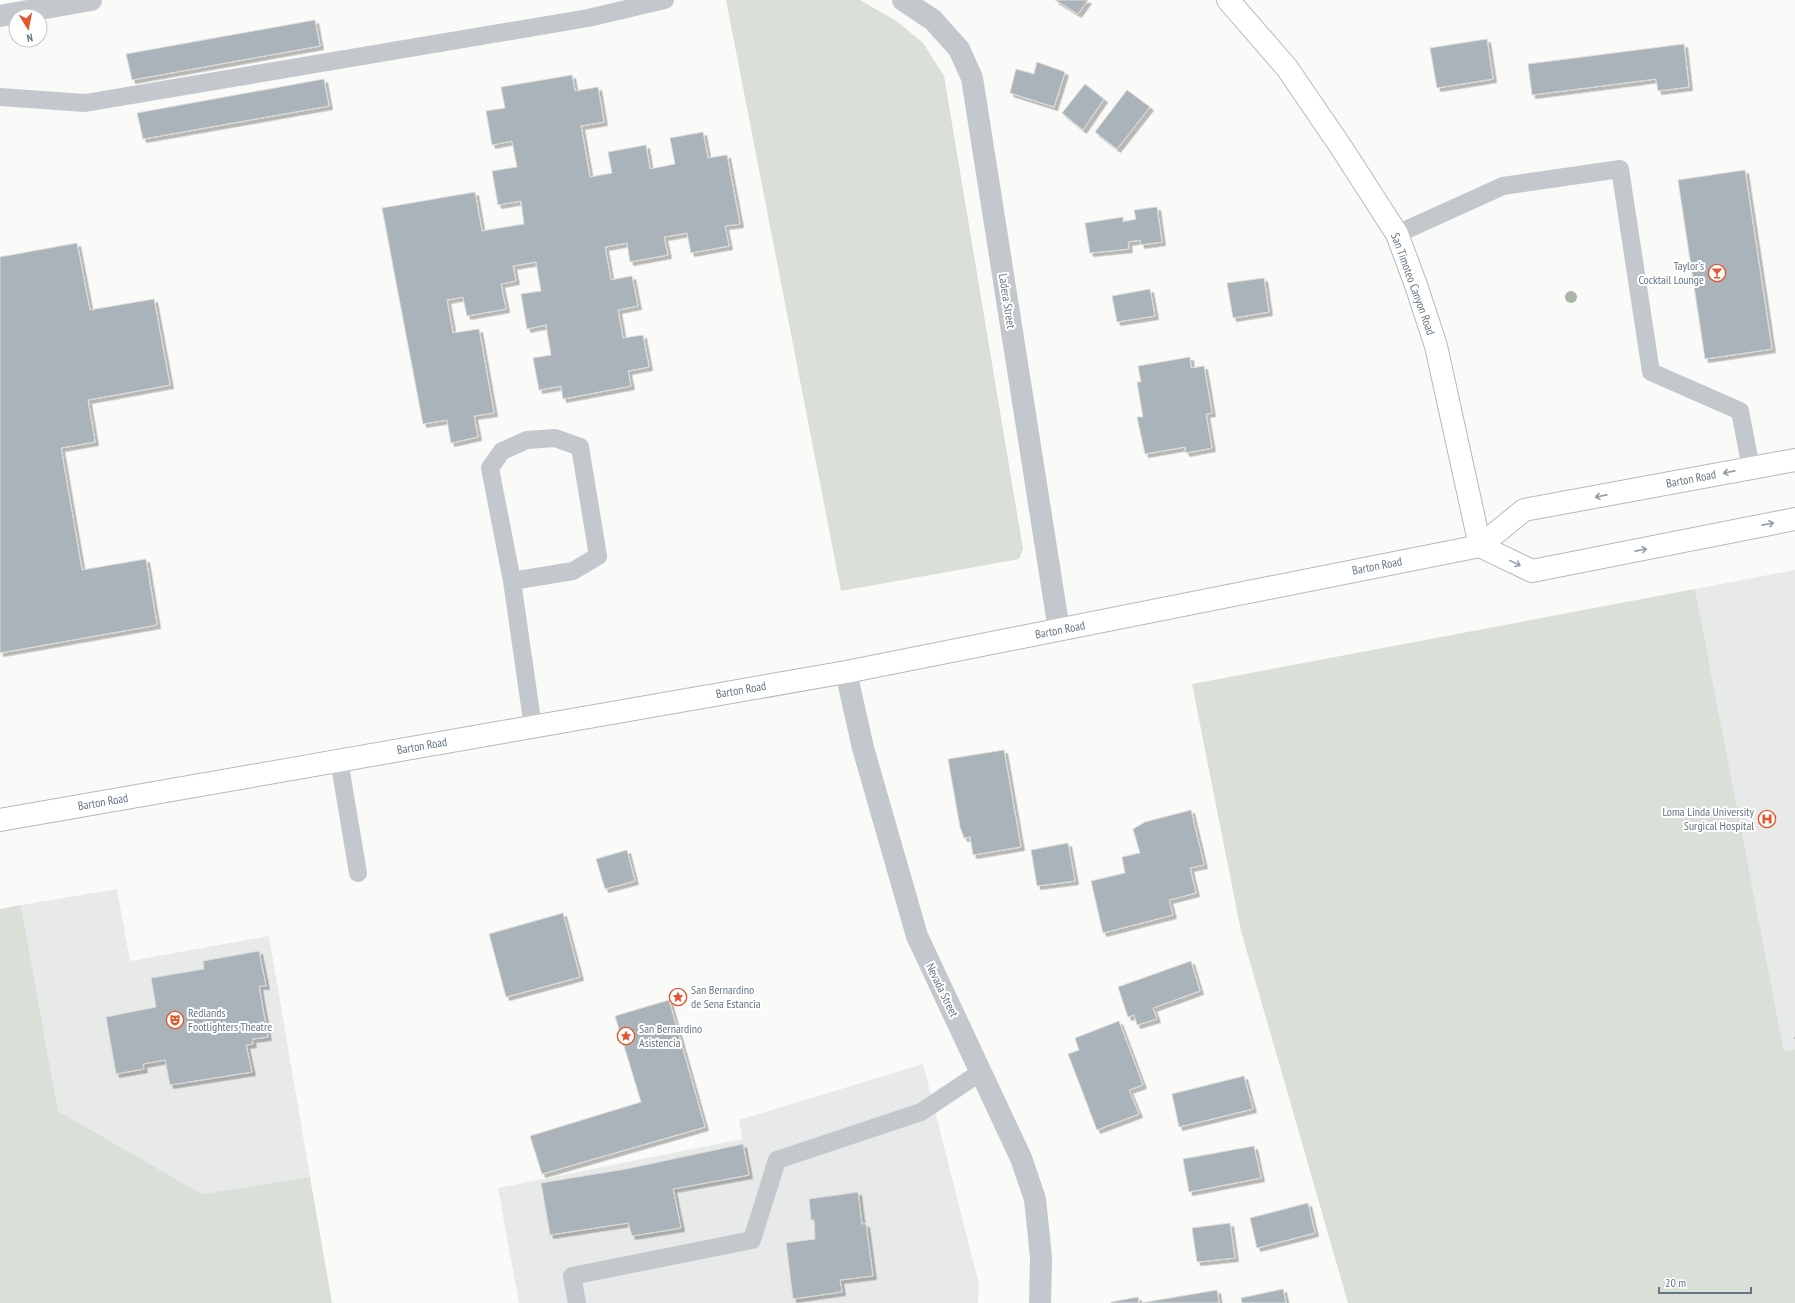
<svg xmlns="http://www.w3.org/2000/svg" width="1795" height="1303" font-family="'PT Sans Narrow',sans-serif">
	<defs>
		<filter id="shadow"><feDropShadow dx="3.5" dy="3.5" stdDeviation="0" flood-color="#0004"/></filter>
	</defs>
	<rect width="100%" height="100%" fill="#fafaf8"/>
	<!-- built -->
	<g fill="#e8e9e9">
		<polygon points="1795,570 1795,1049 1784,1051 1695,589"/>
		<polygon points="117,889 130,961 269,936 310,1177 202,1194 58,1111 21,905"/>
		<polygon points="923,1064 979,1284 978,1303 519,1303 498,1188 742,1139 739,1120"/>
	</g>
	<!-- green -->
	<g fill="#dadfd7">
		<polygon points="726,0 860,0 898,22 923,43 944,76 1023,549 1019,559 841,591"/>
		<polygon points="1695,589 1784,1051 1795,1049 1795,1303 1348,1303 1241,931 1192,684"/>
		<polygon points="21,905 58,1111 202,1194 310,1177 332,1303 0,1303 0,909"/>
	</g>
	<!-- building -->
	<g fill="#aab3b9" stroke="#dcdcda" filter="url(#shadow)">
		<polygon points="1055,0 1088,0 1078,14"/>
		<polygon points="315,20 320,46 132,80 126,54"/>
		<polygon points="1487,39 1493,79 1437,88 1430,48"/>
		<polygon points="1684,44 1689,87 1658,91 1656,79 1532,95 1528,64"/>
		<polygon points="1037,62 1065,72 1054,107 1010,93 1016,69 1034,74"/>
		<polygon points="572,75 575,91 598,87 604,122 581,126 590,177 612,173 608,152 646,145 650,169 675,164 670,138 703,132 708,158 727,155 740,224 725,226 729,246 691,253 687,233 664,237 668,255 630,262 627,243 605,247 611,280 632,276 638,306 618,310 623,338 643,335 649,367 628,371 631,386 563,399 561,386 539,390 533,358 551,355 546,325 527,329 521,294 541,291 536,262 513,266 516,281 501,284 506,309 467,316 463,297 447,300 453,333 479,329 494,413 474,416 478,437 451,443 447,420 423,424 382,208 475,192 482,231 524,224 521,201 498,205 492,171 517,167 512,141 492,145 486,111 505,108 501,87"/>
		<polygon points="324,79 329,106 143,139 137,113"/>
		<polygon points="1085,84 1104,99 1083,130 1062,113"/>
		<polygon points="1127,90 1150,107 1117,149 1095,132"/>
		<polygon points="1745,170 1772,349 1705,359 1678,180"/>
		<polygon points="1157,207 1162,242 1141,245 1140,240 1128,242 1129,249 1090,253 1085,223 1123,217 1123,222 1136,219 1134,210"/>
		<polygon points="77,243 90,310 154,299 170,385 88,400 95,442 61,448 82,570 146,559 157,625 0,653 0,257"/>
		<polygon points="1264,278 1269,312 1233,318 1227,283"/>
		<polygon points="1150,289 1155,316 1117,322 1112,296"/>
		<polygon points="1190,357 1191,368 1204,366 1212,413 1206,414 1212,448 1186,453 1185,447 1145,454 1137,417 1143,417 1137,382 1141,382 1138,366"/>
		<polygon points="1004,750 1021,847 973,855 970,837 964,838 960,827 948,759"/>
		<polygon points="1191,810 1204,865 1190,868 1196,893 1169,900 1173,915 1103,933 1091,881 1125,873 1122,857 1140,853 1133,829 1145,822"/>
		<polygon points="1068,843 1075,881 1037,886 1031,850"/>
		<polygon points="627,850 635,881 605,889 596,859"/>
		<polygon points="563,913 580,977 506,997 489,934"/>
		<polygon points="259,951 266,986 259,986 268,1037 252,1039 253,1044 246,1045 252,1072 170,1085 165,1060 143,1064 144,1069 116,1074 106,1017 156,1007 151,978 204,969 203,961"/>
		<polygon points="1191,961 1200,991 1153,1008 1157,1019 1137,1025 1134,1015 1128,1017 1118,987"/>
		<polygon points="669,1000 705,1127 542,1174 530,1136 641,1102 615,1016"/>
		<polygon points="1119,1021 1143,1085 1129,1090 1139,1114 1097,1130 1068,1054 1079,1050 1075,1038"/>
		<polygon points="1244,1076 1253,1109 1179,1127 1172,1094"/>
		<polygon points="743,1144 749,1175 673,1189 681,1228 632,1236 628,1223 550,1235 541,1183 626,1169"/>
		<polygon points="1254,1146 1261,1178 1189,1192 1183,1159"/>
		<polygon points="858,1192 862,1224 866,1224 873,1276 840,1280 842,1292 793,1299 786,1243 815,1239 814,1220 811,1220 809,1199"/>
		<polygon points="1308,1203 1315,1233 1257,1248 1250,1218"/>
		<polygon points="1230,1223 1235,1258 1197,1262 1192,1228"/>
		<polygon points="1283,1289 1286,1303 1242,1303 1241,1298"/>
		<polygon points="1217,1290 1219,1303 1141,1303"/>
		<polygon points="1138,1297 1139,1303 1111,1303 1111,1302"/>
	</g>
	<g fill="none" stroke-linecap="round" stroke-linejoin="round">
		<defs>
			<g id="secondary">
				<polyline points="1228,0 1287,68 1341,147 1397,234 1416,285 1436,346 1480,546"/>
				<polyline points="1480,546 1532,571 1795,519"/>
				<polyline points="0,820 846,672 1480,546 1524,510 1795,460"/>
			</g>
		</defs>
		<!-- secondary casing -->
		<use href="#secondary" stroke="#b3babf" stroke-width="24"/>
		<!-- path -->
		<polyline stroke="#bbbfc2" stroke-width="2.5" stroke-dasharray="2 2" stroke-linecap="butt" points="1795,1037 1795,1041"/>
		<!-- lane -->
		<g stroke="#c3c8cc" stroke-width="18">
			<polyline points="0,97 85,103 588,18 665,0"/>
			<polyline points="1397,234 1503,186 1620,169 1651,372 1740,411 1751,468"/>
			<polyline points="512,581 573,571 598,556 580,447 555,438 527,440 502,451 490,468 512,581 533,727"/>
			<polyline points="339,760 358,873"/>
			<polyline points="577,1303 572,1276 752,1240 777,1160 921,1112 981,1072"/>
		</g>
		<!-- street -->
		<g stroke="#c3c8cc" stroke-width="22">
			<polyline points="903,0 933,20 959,49 972,78 1059,630"/>
			<polyline points="0,16 91,0"/>
			<polyline points="846,672 863,748 917,936 1021,1158 1035,1199 1041,1257 1040,1303"/>
		</g>
		<!-- secondary -->
		<use href="#secondary" stroke="#fff" stroke-width="22"/>
	</g>
	<!-- trees -->
	<circle fill="#aab4a7" cx="1571" cy="297" r="6"/>
	<!-- one-way arrows -->
	<defs><path id="oneway-shaft" d="M-6 0H5M1.5-3L5.5 0L1.5 3" fill="none" stroke-width="1.6" stroke-linecap="round" stroke-linejoin="round"/></defs>
	<g stroke="#939fa8">
		<use href="#oneway-shaft" transform="translate(1729 472) rotate(169)"/>
		<use href="#oneway-shaft" transform="translate(1601 496) rotate(169)"/>
		<use href="#oneway-shaft" transform="translate(1768 524) rotate(-11)"/>
		<use href="#oneway-shaft" transform="translate(1641 550) rotate(-11)"/>
		<use href="#oneway-shaft" transform="translate(1515 563) rotate(26)"/>
	</g>
	<!-- icons -->
	<defs>
		<symbol id="bar-ring" viewBox="-11 -11 22 22"><circle r="9.5" fill="#fff" stroke="#e4572e" stroke-width="1.5"/><path d="M-6-5H6L.8 .8V4.5H3.5V6h-7V4.5H-.8V.8Z" fill="#e4572e"/></symbol>
		<symbol id="hospital-ring" viewBox="-11 -11 22 22"><circle r="9.5" fill="#fff" stroke="#e4572e" stroke-width="1.5"/><path d="M-5-5h3v3.5h4V-5h3V5h-3V1.5h-4V5h-3Z" fill="#e4572e"/></symbol>
		<symbol id="sight-ring" viewBox="-11 -11 22 22"><circle r="9.5" fill="#fff" stroke="#e4572e" stroke-width="1.5"/><path d="M0-6L1.8-2.2L6-1.7L2.9 1.2L3.7 5.4L0 3.3L-3.7 5.4L-2.9 1.2L-6-1.7L-1.8-2.2Z" fill="#e4572e"/></symbol>
		<symbol id="theatre-ring" viewBox="-11 -11 22 22"><circle r="9.5" fill="#fff" stroke="#e4572e" stroke-width="1.5"/><path d="M-5-5.5Q0-4 5-5.5V0Q5 5 0 6Q-5 5-5 0ZM-3.3-2.5H-1v1.5H-3.3ZM1-2.5H3.3v1.5H1ZM-2.8 1Q0 5.5 2.8 1Z" fill="#e4572e"/></symbol>
	</defs>
	<g fill-rule="evenodd">
		<use href="#bar-ring" x="1707" y="263" width="20" height="20"/>
		<use href="#hospital-ring" x="1757" y="809" width="20" height="20"/>
		<use href="#sight-ring" x="668" y="987" width="20" height="20"/>
		<use href="#theatre-ring" x="165" y="1010" width="20" height="20"/>
		<use href="#sight-ring" x="616" y="1026" width="20" height="20"/>
	</g>
	<g text-anchor="middle" stroke-width="4" stroke-linejoin="round" paint-order="stroke">
		<!-- poi labels -->
		<g font-size="12" fill="#657683" stroke="#fff" text-anchor="start">
			<text x="1704" y="270" text-anchor="end">Taylor's<tspan x="1704" dy="14">Cocktail Lounge</tspan></text>
			<text x="1754" y="816" text-anchor="end">Loma Linda University<tspan x="1754" dy="14">Surgical Hospital</tspan></text>
			<text x="691" y="994">San Bernardino<tspan x="691" dy="14">de Sena Estancia</tspan></text>
			<text x="188" y="1017">Redlands<tspan x="188" dy="14">Footlighters Theatre</tspan></text>
			<text x="639" y="1033">San Bernardino<tspan x="639" dy="14">Asistencia</tspan></text>
		</g>
		<!-- street labels -->
		<g font-size="12" fill="#657683" stroke="#fff">
			<text transform="translate(1413 284) rotate(70)" y="4">San Timoteo Canyon Road</text>
			<text transform="translate(1007 301) rotate(81)" y="4">Ladera Street</text>
			<text transform="translate(1691 479) rotate(-11)" y="4">Barton Road</text>
			<text transform="translate(1377 566) rotate(-11)" y="4">Barton Road</text>
			<text transform="translate(1060 630) rotate(-11)" y="4">Barton Road</text>
			<text transform="translate(741 690) rotate(-10)" y="4">Barton Road</text>
			<text transform="translate(422 746) rotate(-10)" y="4">Barton Road</text>
			<text transform="translate(103 802) rotate(-10)" y="4">Barton Road</text>
			<text transform="translate(942 990) rotate(64)" y="4">Nevada Street</text>
		</g>
	</g>
	<!-- north arrow -->
	<g transform="translate(28 28) rotate(170)"><circle r="19" fill="#ffffff" stroke="#c1c8cd"/>
	<path d="M0-3L7 15L0 10L-7 15Z" fill="#e4572e"/>
	<text y="-6" font-size="11" font-weight="bold" text-anchor="middle" fill="#657683">N</text>
	</g>
	<!-- scale -->
	<path d="M1659 1287v6h92v-6" fill="none" stroke="#657683" stroke-width="2"/>
	<text x="1665" y="1287" font-size="12" fill="#657683" stroke="#ffffff" stroke-width="3" paint-order="stroke">20 m</text>
</svg>
